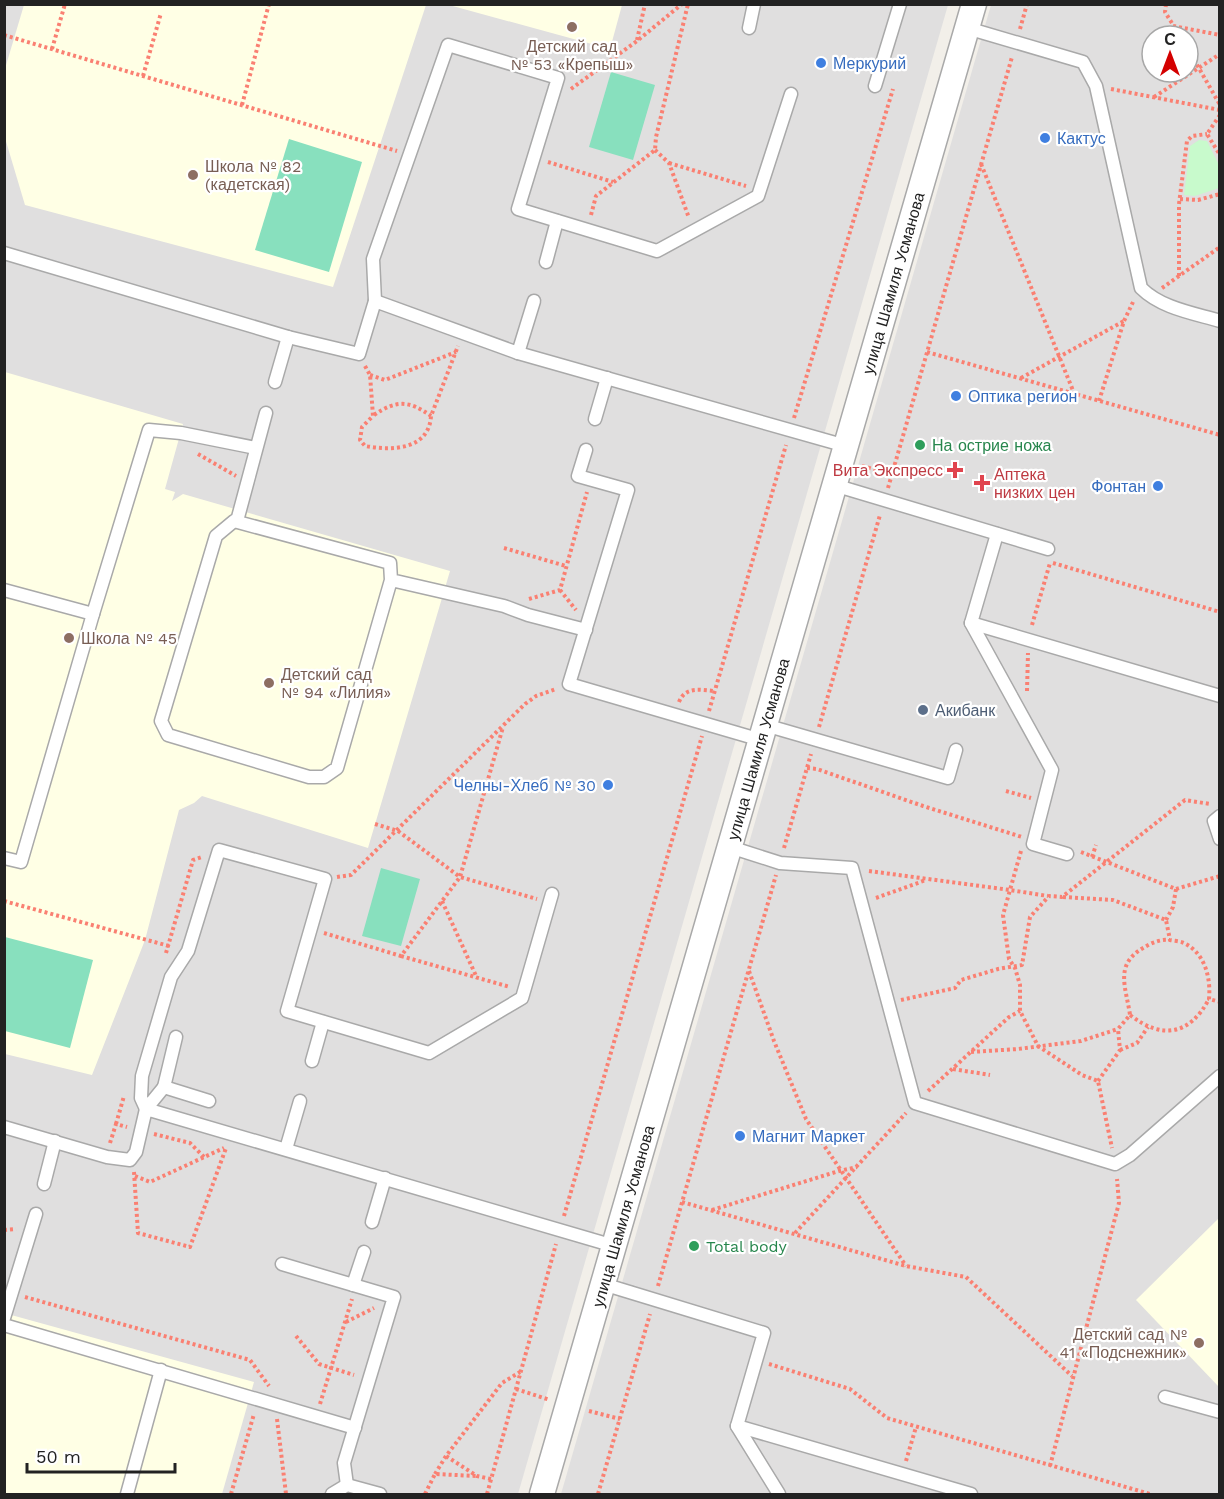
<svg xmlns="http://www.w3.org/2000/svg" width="1224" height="1499" font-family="'Work Sans',sans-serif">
	<rect width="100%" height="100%" fill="#f2efe9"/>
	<!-- residential -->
	<g fill="#e0dfdf" fill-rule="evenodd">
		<polygon points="5,5 948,5 518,1494 5,1494"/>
		<path d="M991,5H1219V1494H561ZM1152,36H1188V72H1152Z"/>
	</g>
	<!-- education -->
	<g fill="#ffffe5">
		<polygon points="24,5 426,5 333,287 25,205 5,138 4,72"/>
		<polygon points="449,5 622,5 610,49"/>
		<polygon points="5,372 183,424 165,489 175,492 172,501 183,494 450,571 368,848 202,796 194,803 179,810 145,940 92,1075 5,1054"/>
		<polygon points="1219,1218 1219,1387 1136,1300"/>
		<polygon points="4,1313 254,1382 222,1494 5,1494"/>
	</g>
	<!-- park -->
	<polygon fill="#c8facc" points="1199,140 1207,141 1219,165 1219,188 1195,196 1184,195 1190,146"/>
	<!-- pitch -->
	<g fill="#88e0be">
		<polygon points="611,72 655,85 633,160 589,147"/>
		<polygon points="289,139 362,162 329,272 255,250"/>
		<polygon points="381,868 420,879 401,946 362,936"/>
		<polygon points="5,937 93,960 70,1048 5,1031"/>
	</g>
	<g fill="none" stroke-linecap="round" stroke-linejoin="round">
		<defs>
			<g id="service">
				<polyline points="749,28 754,4"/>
				<path d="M967,28L1083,62L1096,86L1141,288C1161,308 1193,313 1220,321"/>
				<polyline points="875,86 900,4"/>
				<polyline points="4,253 288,337 359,354 375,301 518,353 846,446"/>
				<polyline points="546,262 557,221"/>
				<polyline points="375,301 373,259 448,45 558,78 518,209 657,251 758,196 791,94"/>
				<polyline points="518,353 534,301"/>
				<polyline points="275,382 288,337"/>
				<polyline points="595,419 607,378"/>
				<polyline points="586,450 578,476 628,490 569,684 761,740"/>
				<polyline points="834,485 1048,549"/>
				<polyline points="237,521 266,413"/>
				<polyline points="997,534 971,623 1220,696"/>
				<polyline points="391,580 390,563 234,521 216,536 161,721 168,735 309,777 324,777 337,768 391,580 504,606 528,615 586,630"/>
				<polyline points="4,590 93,614"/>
				<polyline points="971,623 1052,770 1033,844 1067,854"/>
				<polyline points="765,725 948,778 956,750"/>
				<polyline points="1220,816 1214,821 1220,839"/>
				<polyline points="730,847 780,863 852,868 915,1103 1115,1164 1130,1155 1220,1076"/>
				<polyline points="4,858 21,862 93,614 149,430 181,433 256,448"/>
				<polyline points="312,1061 323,1022"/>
				<polyline points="164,1087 176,1037"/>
				<polyline points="209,1101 164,1087 146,1109 141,1098 142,1076 171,977 188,951 219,850 325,879 287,1011 429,1053 522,998 552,894"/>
				<polyline points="4,1127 107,1157 130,1160 136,1152 146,1109 614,1246"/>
				<polyline points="286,1149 300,1101"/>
				<polyline points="44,1184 55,1141"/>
				<polyline points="372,1222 385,1178"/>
				<polyline points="282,1264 394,1297 344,1463 347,1485"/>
				<polyline points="603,1284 764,1333 737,1426 971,1494"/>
				<polyline points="353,1285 364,1252"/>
				<polyline points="4,1318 36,1214"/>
				<polyline points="4,1325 355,1428"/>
				<polyline points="1165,1397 1220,1412"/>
				<polyline points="737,1426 779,1494"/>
				<polyline points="127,1494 161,1370"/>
				<polyline points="332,1494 347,1485 380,1494"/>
			</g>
			<polyline id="minor" points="542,1494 974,4"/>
		</defs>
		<!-- service casing -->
		<use href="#service" stroke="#a9a9a9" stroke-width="15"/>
		<!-- minor casing -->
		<use href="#minor" stroke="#a9a9a9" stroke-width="27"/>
		<!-- path -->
		<g stroke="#fa8072" stroke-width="4" stroke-dasharray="3 3" stroke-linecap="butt">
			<polyline points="1166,4 1165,12 1180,36"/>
			<polyline points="1173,26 1220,35"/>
			<polyline points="1020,29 1027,4"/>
			<polyline points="4,35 397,151"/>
			<polyline points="637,40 645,4"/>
			<polyline points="52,49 65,4"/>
			<polyline points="1188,49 1220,105"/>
			<polyline points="143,76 161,13"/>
			<polyline points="571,89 637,41 682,4"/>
			<polyline points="1111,89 1220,110"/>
			<polyline points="1154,97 1220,54"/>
			<polyline points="242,105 269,4"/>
			<polyline points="1220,115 1207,134 1220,155"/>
			<polyline points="655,150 669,163 689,218"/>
			<polyline points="548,162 613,182"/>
			<polyline points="669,163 746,186"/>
			<polyline points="981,164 1074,393"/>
			<polyline points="1180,199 1198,200 1220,194"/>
			<polyline points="591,215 596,196 655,150 656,137 688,4"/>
			<polyline points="1179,276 1179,204 1187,141 1192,136 1207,134"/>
			<polyline points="1162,288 1220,247"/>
			<polyline points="927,352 1220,435"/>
			<path d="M365,366L370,375L373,416L362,427L360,440L365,446C392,451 429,450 431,416L458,346"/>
			<polyline points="370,375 385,380 456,352"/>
			<polyline points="1021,378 1124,321"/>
			<polyline points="1099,401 1124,321 1133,302"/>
			<path d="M374,415C396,400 409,400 431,416"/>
			<polyline points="794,418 893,89"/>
			<polyline points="198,454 236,476"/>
			<polyline points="862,466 892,474"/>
			<polyline points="888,488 1012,57"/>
			<polyline points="504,548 566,566"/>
			<polyline points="1053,563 1220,612"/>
			<polyline points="560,590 576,610"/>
			<polyline points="529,599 560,590 587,492"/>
			<polyline points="1032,625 1050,563"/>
			<polyline points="1027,691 1028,653"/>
			<path d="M679,702C685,686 701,690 714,691"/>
			<polyline points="709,711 786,445"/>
			<polyline points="819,727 880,515"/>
			<polyline points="807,768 817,769 923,806 1022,837"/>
			<polyline points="1006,791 1031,798"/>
			<polyline points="375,824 398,831 460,877 503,727"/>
			<polyline points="784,848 811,754"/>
			<polyline points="1021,851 1010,890 1048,896"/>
			<polyline points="1081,852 1176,889 1220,876"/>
			<polyline points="1092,857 1096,845"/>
			<polyline points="869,871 1010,890 1003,915 1009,959 1015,968 1020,985 1020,1011 1038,1046 1082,1075 1098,1081 1112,1148"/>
			<polyline points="337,877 351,875 525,704 536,696 556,689"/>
			<path d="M1063,897L1113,900L1166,920L1170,940C1174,941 1180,941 1184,943C1205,953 1211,978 1209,999L1220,1002"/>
			<polyline points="876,898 926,880"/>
			<polyline points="4,901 169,946"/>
			<polyline points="442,901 477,978"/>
			<polyline points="1166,920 1173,907 1176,889"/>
			<polyline points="324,933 401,956 460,877 537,899"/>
			<polyline points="166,953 193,860 202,857"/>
			<polyline points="401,956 510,987"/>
			<polyline points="749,971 774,1041 806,1119 906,1266"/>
			<polyline points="901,1000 955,988 961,980 998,969 1022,965 1030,917 1049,896 1062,897 1185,800 1210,804"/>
			<path d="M1130,1015C1162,1040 1190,1035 1209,999"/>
			<polyline points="1120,1050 1137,1043 1148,1027"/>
			<polyline points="971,1052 1018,1049 1081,1041 1118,1029"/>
			<polyline points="953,1069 990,1075"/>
			<path d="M1098,1081L1120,1050L1118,1029L1130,1015C1126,987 1114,965 1143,948C1151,943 1160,939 1170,940"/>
			<polyline points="928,1091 1009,1017 1020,1011"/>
			<polyline points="116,1124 124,1096"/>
			<polyline points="154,1134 190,1143 204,1157"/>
			<polyline points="110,1143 116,1124 127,1127"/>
			<polyline points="134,1172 138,1233 190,1247 226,1148"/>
			<polyline points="135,1176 150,1182 224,1148"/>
			<polyline points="682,1202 906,1266 966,1277 1072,1376"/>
			<polyline points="712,1210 839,1171 857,1167"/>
			<polyline points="564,1216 702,736"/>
			<polyline points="4,1230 16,1229"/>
			<polyline points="795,1233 906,1113"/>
			<polyline points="658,1286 776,875"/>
			<polyline points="25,1297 250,1360 269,1386"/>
			<polyline points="346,1322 374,1308"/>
			<polyline points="296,1336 319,1364 354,1375"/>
			<polyline points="769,1364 850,1389 887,1418 1150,1494"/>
			<polyline points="516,1389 550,1400"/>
			<polyline points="320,1404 352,1299"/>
			<polyline points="589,1411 620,1419"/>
			<polyline points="277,1419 286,1494"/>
			<polyline points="906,1461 916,1427"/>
			<polyline points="1050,1466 1119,1203 1117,1179"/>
			<polyline points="435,1474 446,1456"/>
			<polyline points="491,1479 477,1476 446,1456 502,1383 520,1372"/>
			<polyline points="231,1494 254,1414"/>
			<polyline points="425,1494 435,1474 476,1476"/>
			<polyline points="487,1494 556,1244"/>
			<polyline points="598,1494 650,1314"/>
		</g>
		<!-- service -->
		<use href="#service" stroke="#fff" stroke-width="12"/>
		<!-- minor -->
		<use href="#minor" stroke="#fff" stroke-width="24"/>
	</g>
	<!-- markers -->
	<g fill="#8d6e63" stroke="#fff" stroke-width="2">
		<circle cx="572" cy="27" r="6"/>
		<circle cx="193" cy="175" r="6"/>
		<circle cx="69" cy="638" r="6"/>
		<circle cx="269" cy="683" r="6"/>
		<circle cx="1199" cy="1343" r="6"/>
	</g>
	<g fill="#3f7fe0" stroke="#fff" stroke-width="2">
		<circle cx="821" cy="63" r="6"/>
		<circle cx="1045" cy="138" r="6"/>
		<circle cx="956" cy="396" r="6"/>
		<circle cx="1158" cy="486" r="6"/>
		<circle cx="608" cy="785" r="6"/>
		<circle cx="740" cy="1136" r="6"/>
	</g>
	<g fill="#2e9e5b" stroke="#fff" stroke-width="2">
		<circle cx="920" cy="445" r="6"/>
		<circle cx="694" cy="1246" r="6"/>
	</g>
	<g fill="#e0444e" stroke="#fff" stroke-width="2">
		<path d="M952 461h6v6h6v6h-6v6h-6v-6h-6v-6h6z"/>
		<path d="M979 474h6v6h6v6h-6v6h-6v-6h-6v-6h6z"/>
	</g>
	<circle fill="#5c6f8a" stroke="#fff" stroke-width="2" cx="923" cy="710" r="6"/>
	<g text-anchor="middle" stroke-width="4.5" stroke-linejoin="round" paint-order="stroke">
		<!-- education labels -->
		<g font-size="16" fill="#785e54" stroke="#fff" text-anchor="start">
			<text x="572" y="52" text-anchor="middle">Детский сад<tspan x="572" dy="18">№ 53 «Крепыш»</tspan></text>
			<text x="205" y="172">Школа № 82<tspan x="205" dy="18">(кадетская)</tspan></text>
			<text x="81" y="644">Школа № 45</text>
			<text x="281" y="680">Детский сад<tspan x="281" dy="18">№ 94 «Лилия»</tspan></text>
			<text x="1187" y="1340" text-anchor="end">Детский сад №<tspan x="1187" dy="18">41 «Подснежник»</tspan></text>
		</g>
		<!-- shop labels -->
		<g font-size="16" fill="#366cbe" stroke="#fff" text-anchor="start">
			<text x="833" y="69">Меркурий</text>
			<text x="1057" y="144">Кактус</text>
			<text x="968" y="402">Оптика регион</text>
			<text x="1146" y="492" text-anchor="end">Фонтан</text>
			<text x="596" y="791" text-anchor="end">Челны-Хлеб № 30</text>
			<text x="752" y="1142">Магнит Маркет</text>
		</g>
		<!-- street labels -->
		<g font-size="16" fill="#222" stroke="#fff">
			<text transform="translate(893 283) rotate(-74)" y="6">улица Шамиля Усманова</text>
			<text transform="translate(758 749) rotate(-74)" y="6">улица Шамиля Усманова</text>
			<text transform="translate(623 1216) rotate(-74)" y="6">улица Шамиля Усманова</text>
		</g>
		<!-- leisure labels -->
		<g font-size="16" fill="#27864d" stroke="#fff" text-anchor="start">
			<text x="932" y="451">На острие ножа</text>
			<text x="706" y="1252">Total body</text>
		</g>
		<!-- health labels -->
		<g font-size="16" fill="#be3a42" stroke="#fff" text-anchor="end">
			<text x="943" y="476">Вита Экспресс</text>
			<text x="994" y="480" text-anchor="start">Аптека<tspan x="994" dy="18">низких цен</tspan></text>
		</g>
		<!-- service labels -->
		<g font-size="16" fill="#4e5e75" stroke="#fff" text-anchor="start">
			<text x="935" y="716">Акибанк</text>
		</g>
	</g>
	<!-- border -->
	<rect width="1224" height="1499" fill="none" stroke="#222222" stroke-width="12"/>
	<!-- north arrow -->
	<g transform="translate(1170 54)"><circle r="28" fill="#ffffff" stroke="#a7a7a7" stroke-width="1.5"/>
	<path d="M0-4.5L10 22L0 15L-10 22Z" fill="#d40000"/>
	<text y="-9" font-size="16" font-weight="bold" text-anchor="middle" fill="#222222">С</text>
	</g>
	<!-- scale -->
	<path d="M27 1463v9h148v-9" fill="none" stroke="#222222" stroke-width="3"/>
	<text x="36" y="1463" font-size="18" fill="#222222" stroke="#ffffff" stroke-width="4.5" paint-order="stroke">50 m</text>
</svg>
